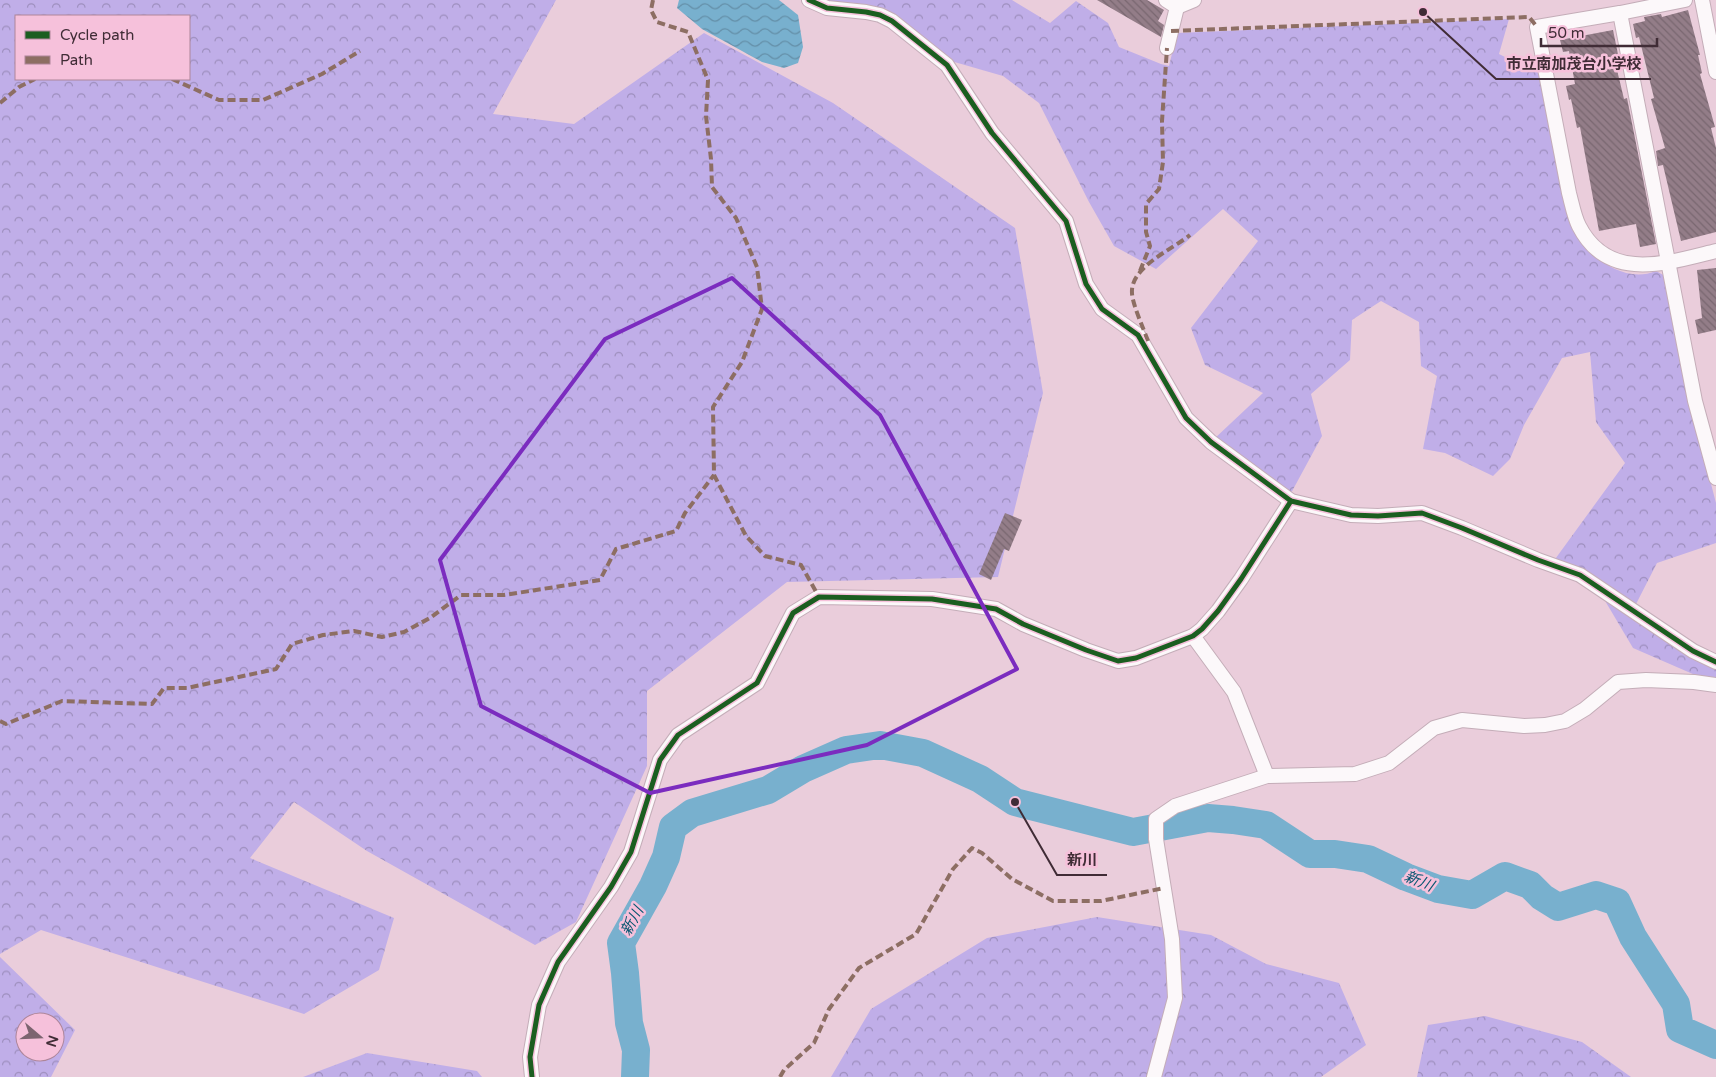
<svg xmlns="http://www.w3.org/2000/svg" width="1716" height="1077" font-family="'Varela Round','Noto Sans JP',sans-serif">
	<defs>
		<pattern id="forest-crowns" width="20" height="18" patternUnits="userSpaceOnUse" patternTransform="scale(1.25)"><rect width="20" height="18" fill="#c0aee8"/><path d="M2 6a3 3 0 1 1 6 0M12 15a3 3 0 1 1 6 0" fill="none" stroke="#9d8ebd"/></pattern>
		<pattern id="water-waves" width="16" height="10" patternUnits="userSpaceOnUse" patternTransform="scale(1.25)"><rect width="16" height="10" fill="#78b0ce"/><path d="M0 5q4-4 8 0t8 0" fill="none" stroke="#648fa8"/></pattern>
		<pattern id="building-back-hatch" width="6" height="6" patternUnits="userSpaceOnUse" patternTransform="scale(1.25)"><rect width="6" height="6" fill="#937d88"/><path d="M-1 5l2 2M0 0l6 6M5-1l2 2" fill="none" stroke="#796770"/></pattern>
	</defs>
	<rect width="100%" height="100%" fill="#eacddb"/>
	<!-- forest -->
	<g fill="url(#forest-crowns)" fill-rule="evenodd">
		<path d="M0,0H556L493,114L574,124L704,33L833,103L1015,228L1043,393L998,577L787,582L647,691V766L576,922L535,945L367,851L294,802L250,858L394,918L379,970L304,1014L41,930L0,954ZM16,16H189V79H16Z"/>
		<path d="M816,0H1012L1050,23L1076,1L1108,23L1119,47L1161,64L1169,66L1177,33L1509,19L1499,54L1525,67L1540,68L1572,226C1586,254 1622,285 1656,271L1665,276L1682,373L1716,503V543L1657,563L1634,608L1553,562L1625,463L1596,422L1590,352L1562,358L1524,425L1510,459L1493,476L1445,453L1423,449L1437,376L1421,366L1419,322L1381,301L1352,320L1350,360L1311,394L1322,436L1290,495L1214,439L1263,393L1205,365L1191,328L1258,241L1223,209L1156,269L1114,246L1089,202L1039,103L1003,76L944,59L914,33Z"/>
		<polygon points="1601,594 1716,665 1716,679 1702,678 1633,648"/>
		<polygon points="1097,917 1211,935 1266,964 1339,983 1366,1045 1321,1077 831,1077 871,1009 987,938"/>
		<path d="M0,957L75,1030L51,1077H0ZM25,1022H55V1052H25Z"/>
		<polygon points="1485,1016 1582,1042 1631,1077 1417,1077 1428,1025"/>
		<polygon points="367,1053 477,1071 482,1077 303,1077"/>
	</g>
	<!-- water -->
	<polygon fill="url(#water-waves)" points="679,0 779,0 798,15 803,47 798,63 784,68 762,62 702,29 677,8"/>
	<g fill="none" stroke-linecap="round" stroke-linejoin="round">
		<!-- river -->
		<polyline stroke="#78b0ce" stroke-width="28" points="635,1077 636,1050 629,1023 625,973 621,943 653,886 666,857 673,827 692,813 768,790 803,769 846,750 880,745 923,753 980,779 1015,802 1133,832 1208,818 1233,820 1266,825 1310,854 1335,854 1368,859 1406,877 1438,889 1472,895 1505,876 1530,885 1542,897 1558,907 1596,895 1617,902 1633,937 1676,1004 1680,1029 1716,1045"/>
	</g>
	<!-- building -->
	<g fill="url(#building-back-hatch)">
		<polygon points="1097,0 1147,0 1164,10 1158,21 1164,25 1161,37"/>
		<polygon points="1688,10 1700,55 1698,55 1702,73 1700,74 1715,127 1711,128 1716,148 1716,232 1681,241 1663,165 1658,166 1656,151 1665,148 1651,99 1654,98 1639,37 1636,38 1633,24 1645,21 1644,17 1661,14 1662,17"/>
		<polygon points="1613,30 1621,69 1617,70 1624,99 1627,98 1656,244 1640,247 1636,224 1599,231 1580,127 1577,128 1571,99 1569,100 1566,86 1575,84 1569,51 1563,52 1560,40"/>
		<polygon points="1716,268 1716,330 1698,334 1695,320 1702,318 1697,270"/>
		<polygon points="1005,513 1022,520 1009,551 1004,549 991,580 979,574"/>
	</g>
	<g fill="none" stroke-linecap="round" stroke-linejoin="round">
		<defs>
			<g id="street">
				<polyline points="809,0 827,8 866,12 880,15 892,21 947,65 992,133 1066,221 1086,284 1102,309 1138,335 1186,418 1211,442 1291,501 1351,515 1378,516 1422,513 1462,528 1538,560 1580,575 1693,651 1716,662"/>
				<polyline points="1166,0 1177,7 1194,0"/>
				<path d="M1685,0L1620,13L1537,27L1569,193C1572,204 1574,216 1579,226C1608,283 1667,263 1716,251"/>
				<polyline points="1702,0 1716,72"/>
				<polyline points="1620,13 1695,401 1716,478"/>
				<polyline points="1167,48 1177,7"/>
				<polyline points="1193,636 1234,692 1267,776"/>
				<polyline points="532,1077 530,1057 539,1005 558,962 611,887 631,852 660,760 678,735 757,683 793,613 819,597 932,599 996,609 1023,624 1086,650 1118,661 1136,658 1193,636 1202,629 1218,611 1241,579 1291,501"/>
				<polyline points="1154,1077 1175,998 1172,939 1156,839 1156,819 1175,806 1267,776 1355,774 1389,763 1434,728 1462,720 1524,726 1545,725 1565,721 1585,709 1618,682 1646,680 1694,682 1716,685"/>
			</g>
		</defs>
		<!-- street casing -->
		<use href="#street" stroke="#c4adb8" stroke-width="16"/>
		<!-- street -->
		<use href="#street" stroke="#fcf8fa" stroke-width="14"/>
		<!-- quiet -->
		<g stroke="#8d6e63" stroke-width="4" stroke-dasharray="8 4" stroke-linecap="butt">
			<polyline points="653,0 651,10 657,22 688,32 708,80 706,116 711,159 712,187 736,218 757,267 762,309 742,362 713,407 714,475 746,536 765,556 801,565 819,597"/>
			<polyline points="1171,31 1529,17 1537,27"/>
			<polyline points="172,79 219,100 263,100 322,74 360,51"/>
			<polyline points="0,103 19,87 35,79"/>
			<polyline points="1140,271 1150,246 1146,232 1146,204 1159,189 1163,162 1162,121 1167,48"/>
			<path d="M1148,341C1144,330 1132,303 1132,293C1130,267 1173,249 1190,235"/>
			<polyline points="0,721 6,724 62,701 152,704 164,688 187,688 276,669 292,644 323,635 354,631 382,637 404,632 430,618 461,595 504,595 600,580 616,549 676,531 685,513 714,475"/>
			<polyline points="780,1077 784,1070 814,1043 829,1009 859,968 916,934 953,869 972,848 982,853 1012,879 1053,901 1101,901 1164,888"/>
		</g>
		<defs>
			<g id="cycleway">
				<polyline points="809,0 827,8 866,12 880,15 892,21 947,65 992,133 1066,221 1086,284 1102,309 1138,335 1186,418 1211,442 1291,501 1351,515 1378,516 1422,513 1462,528 1538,560 1580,575 1693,651 1716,662"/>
				<polyline points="532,1077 530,1057 539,1005 558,962 611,887 631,852 660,760 678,735 757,683 793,613 819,597 932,599 996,609 1023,624 1086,650 1118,661 1136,658 1193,636 1202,629 1218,611 1241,579 1291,501"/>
			</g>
		</defs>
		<!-- cycleway casing -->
		<use href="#cycleway" stroke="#f6c1db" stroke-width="8"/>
		<!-- cycleway -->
		<use href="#cycleway" stroke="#1b5e20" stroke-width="5"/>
	</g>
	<!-- marked area -->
	<path fill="none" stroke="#7b2cbf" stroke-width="4" stroke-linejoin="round" d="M732,278L880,415L1017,669L867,745L650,793L481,706L440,560L605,339Z"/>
	<g text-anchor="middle" stroke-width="5" stroke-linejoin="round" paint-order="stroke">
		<!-- water labels -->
		<g font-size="15" font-style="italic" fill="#085771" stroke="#f6c1db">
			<text transform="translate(1419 881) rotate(22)" y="5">新川</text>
			<text transform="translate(632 921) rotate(-62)" y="5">新川</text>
		</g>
	</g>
	<!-- callouts -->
	<path fill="none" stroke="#402c36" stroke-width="2" d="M1423 12L1496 79H1651M1015 802L1057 875H1107"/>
	<g fill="#402c36" stroke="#f6c1db" stroke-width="2">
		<circle cx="1423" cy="12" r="5"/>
		<circle cx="1015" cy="802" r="5"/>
	</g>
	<g font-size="15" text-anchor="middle" font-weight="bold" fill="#402c36" stroke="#f6c1db" stroke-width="5" stroke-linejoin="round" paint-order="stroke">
		<text x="1574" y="69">市立南加茂台小学校</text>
		<text x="1082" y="865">新川</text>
	</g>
	<!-- legend -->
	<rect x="15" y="15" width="175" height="65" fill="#f6c1db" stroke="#ad8599"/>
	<rect x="25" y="31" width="25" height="8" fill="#1b5e20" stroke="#ad8599"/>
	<text x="60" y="40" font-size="15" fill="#402c36">Cycle path</text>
	<rect x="25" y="56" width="25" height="8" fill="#8d6e63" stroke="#ad8599"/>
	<text x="60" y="65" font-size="15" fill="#402c36">Path</text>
	<!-- north arrow -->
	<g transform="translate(40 1037) rotate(109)"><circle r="24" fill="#f6c1db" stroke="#ad8599"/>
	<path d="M0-4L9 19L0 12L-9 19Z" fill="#7c6470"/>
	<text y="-8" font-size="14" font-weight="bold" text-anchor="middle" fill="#402c36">N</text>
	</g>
	<!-- scale -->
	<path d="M1541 38v8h116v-8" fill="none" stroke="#402c36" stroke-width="2.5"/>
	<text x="1548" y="38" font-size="15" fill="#402c36" stroke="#f6c1db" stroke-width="4" paint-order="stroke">50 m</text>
</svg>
